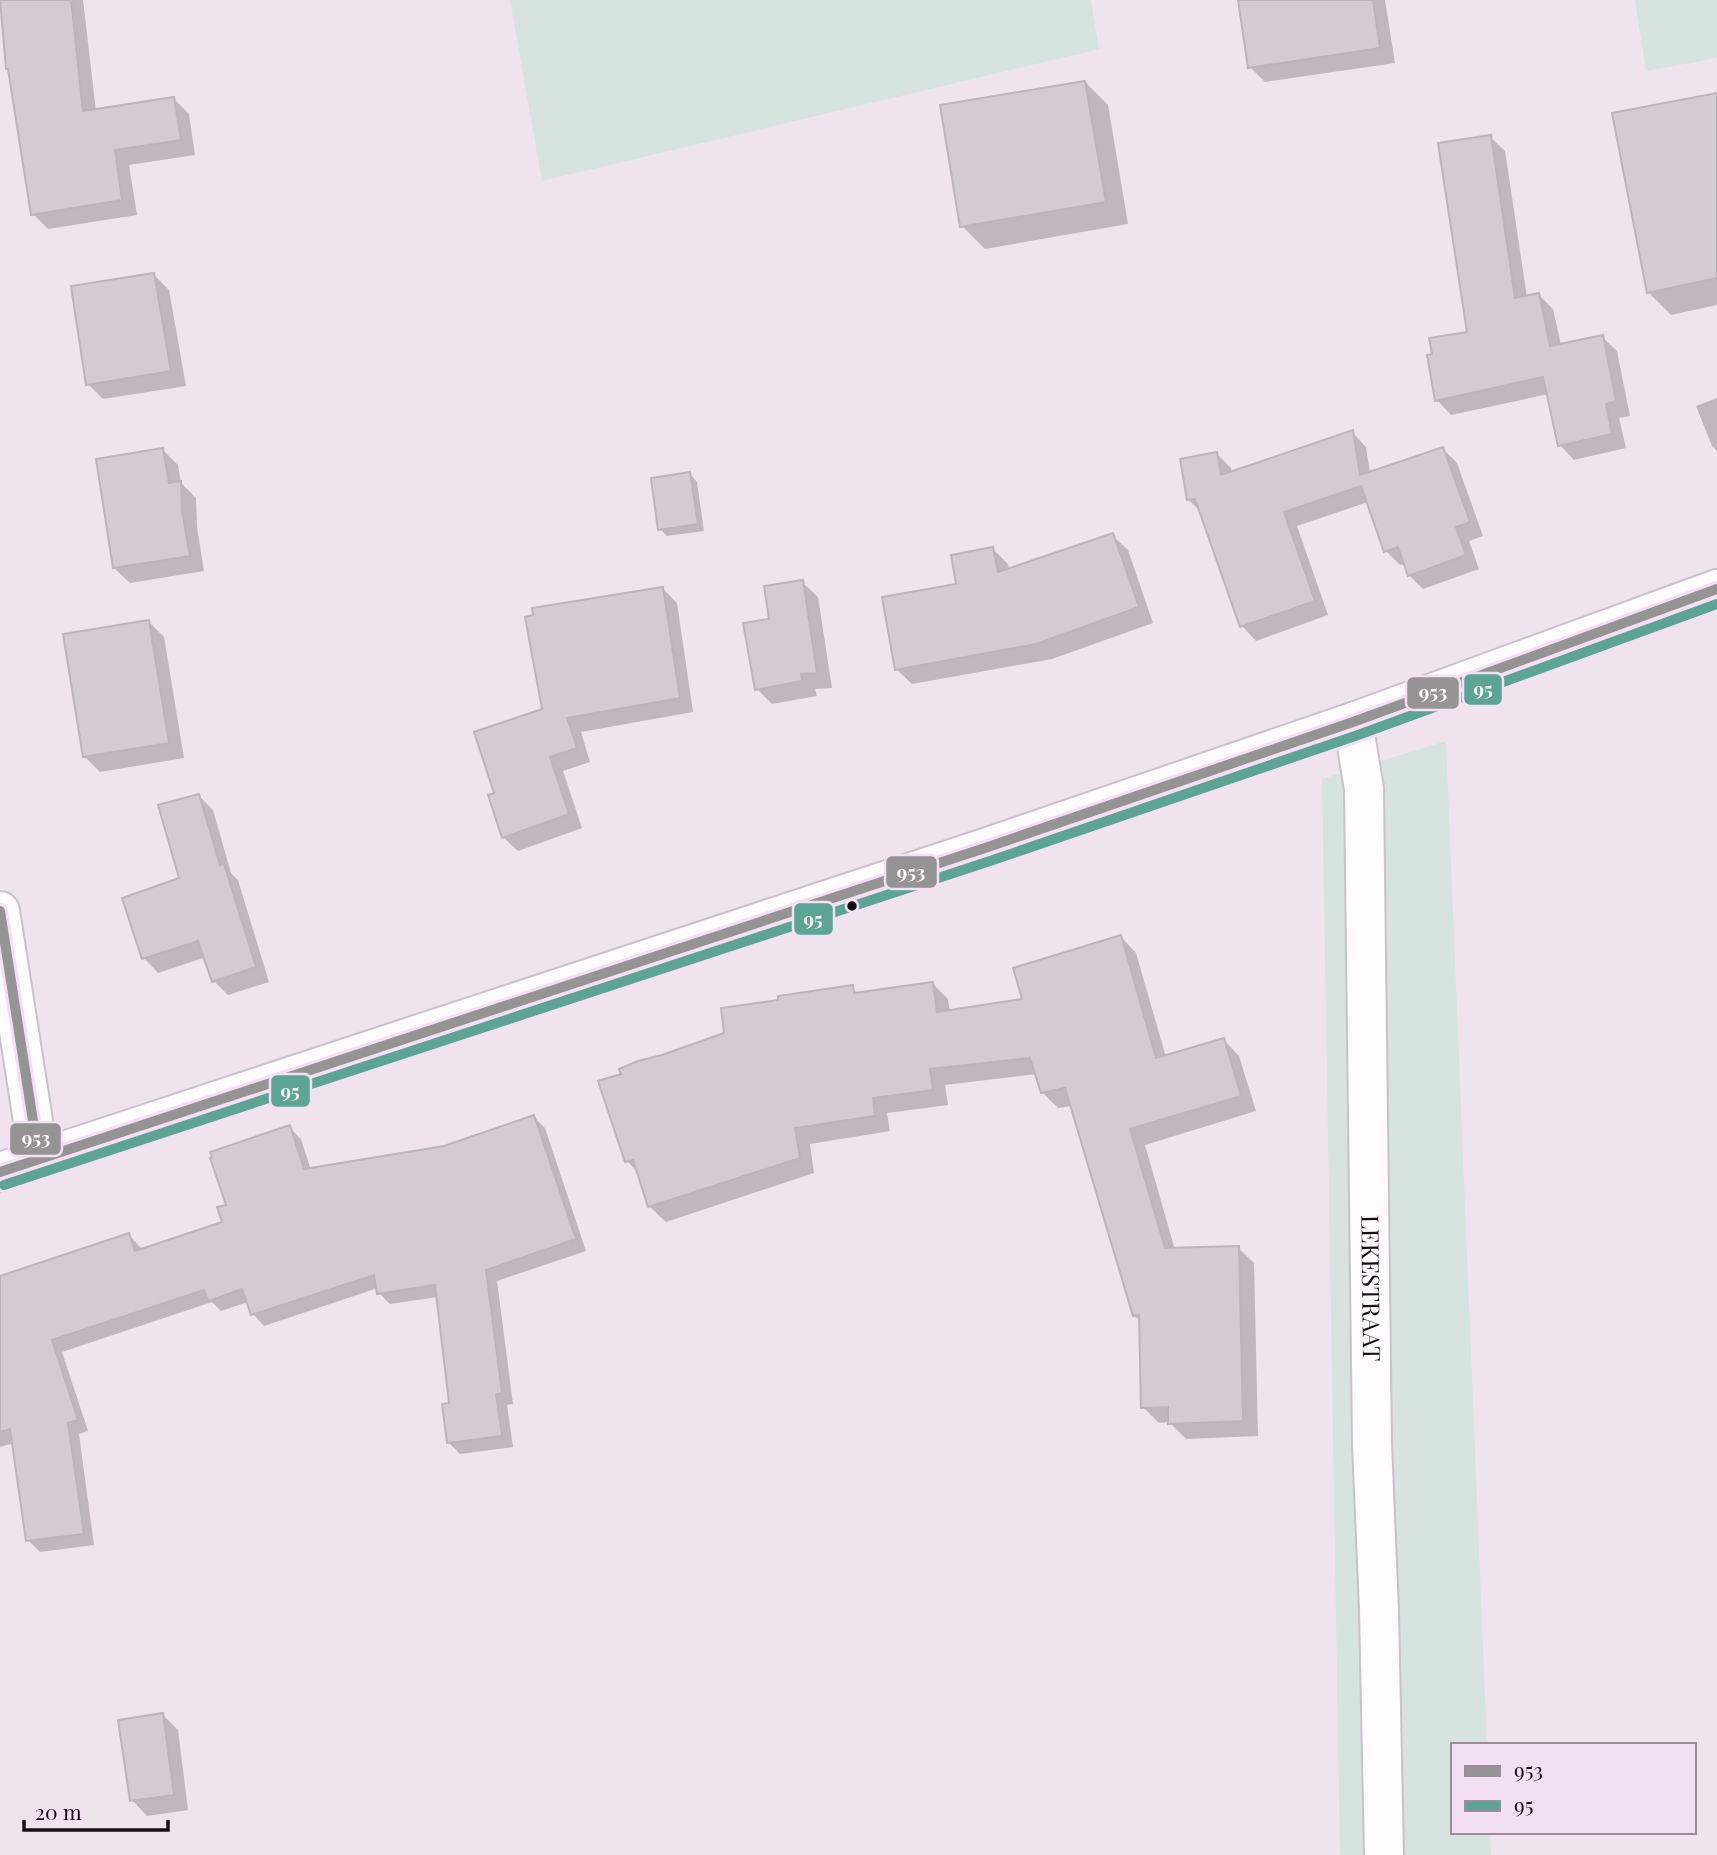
<svg xmlns="http://www.w3.org/2000/svg" width="1717" height="1855" font-family="'Playfair Display',serif">
	<rect width="100%" height="100%" fill="#efe4ee"/>
	<!-- green -->
	<g fill="#d6e3df">
		<polygon points="510,0 1091,0 1099,49 542,181"/>
		<polygon points="1635,0 1717,0 1717,58 1646,71"/>
		<polygon points="1446,741 1487,1745 1453,1745 1453,1832 1490,1832 1491,1855 1340,1855 1322,779"/>
	</g>
	<!-- shadow -->
	<g fill="#0003">
		<polygon points="0,0 83,0 96,111 173,98 189,114 195,155 129,165 137,215 48,229 33,214"/>
		<polygon points="1240,0 1385,0 1395,63 1265,82 1250,67"/>
		<polygon points="1085,82 1108,105 1128,224 985,249 962,226"/>
		<polygon points="1717,95 1717,305 1671,315 1648,292"/>
		<polygon points="1490,137 1505,151 1527,297 1539,295 1553,309 1561,345 1602,337 1617,351 1630,416 1619,418 1626,448 1574,460 1560,445 1549,394 1451,415 1437,400 1469,333"/>
		<polygon points="154,275 169,290 186,386 103,399 88,384"/>
		<polygon points="1717,398 1717,451 1712,446 1696,406"/>
		<polygon points="1352,432 1366,447 1370,473 1443,449 1457,463 1483,536 1469,541 1479,569 1423,589 1409,575 1405,564 1400,565 1386,551 1368,502 1297,526 1328,615 1256,641 1242,626 1202,513 1189,500 1217,454 1231,468 1232,474"/>
		<polygon points="163,450 178,465 181,483 196,498 197,527 204,571 130,583 114,568"/>
		<polygon points="690,474 697,482 704,531 667,536 660,529"/>
		<polygon points="1112,535 1128,550 1153,623 1052,659 912,684 896,669 958,586 993,549 1008,564 1009,570"/>
		<polygon points="802,582 818,597 832,688 815,689 817,696 772,704 757,689 771,621"/>
		<polygon points="662,588 677,603 693,712 581,732 590,762 563,771 582,828 518,851 503,837 497,794 544,710"/>
		<polygon points="149,622 164,637 184,758 100,772 85,757"/>
		<polygon points="199,796 213,810 231,873 238,880 269,982 228,995 214,981 206,957 158,973 144,958 182,880"/>
		<polygon points="1121,937 1136,953 1166,1057 1224,1040 1239,1056 1256,1111 1145,1145 1175,1250 1238,1248 1254,1263 1258,1436 1186,1439 1169,1422 1159,1423 1143,1407 1141,1322 1134,1315 1072,1106 1058,1108 1042,1092 1037,1074 945,1085 948,1105 887,1113 890,1131 810,1144 814,1173 666,1222 650,1207 639,1173 627,1161 623,1075 662,1057 726,1034 780,1002 852,987 858,994 932,983 948,999 950,1012 1024,1001"/>
		<polygon points="534,1117 545,1128 586,1251 497,1281 513,1404 507,1405 513,1447 460,1454 448,1442 451,1404 438,1297 390,1304 379,1293 378,1288 264,1326 253,1314 248,1302 221,1311 212,1302 62,1352 88,1431 79,1434 94,1545 40,1552 28,1540 14,1443 0,1447 0,1280 129,1235 140,1247 142,1251 224,1223 228,1206 289,1127 301,1139 311,1170 444,1148"/>
		<polygon points="162,1714 178,1730 188,1810 147,1816 132,1800"/>
	</g>
	<!-- building -->
	<g fill="#d4cad3" stroke="#bcb4bb" stroke-width="2">
		<polygon points="0,0 71,0 83,111 174,97 181,140 115,150 122,200 31,215 8,69 6,69"/>
		<polygon points="1238,0 1373,0 1380,48 1248,68"/>
		<polygon points="1085,81 1106,202 960,227 940,105"/>
		<polygon points="1717,93 1717,278 1647,293 1612,113"/>
		<polygon points="1491,135 1515,298 1539,293 1550,346 1603,335 1616,401 1606,404 1612,434 1558,446 1543,377 1435,401 1427,355 1432,354 1429,338 1467,332 1438,143"/>
		<polygon points="154,273 171,371 86,385 71,286"/>
		<polygon points="1353,430 1360,475 1443,447 1470,522 1456,527 1466,555 1408,576 1398,547 1384,552 1361,486 1284,512 1315,601 1240,627 1195,499 1187,500 1180,459 1217,452 1221,475"/>
		<polygon points="163,448 169,483 181,481 182,511 190,556 113,568 96,459"/>
		<polygon points="690,472 698,524 658,530 651,478"/>
		<polygon points="1113,533 1139,607 1036,644 895,670 882,597 956,584 951,555 993,547 998,572"/>
		<polygon points="803,580 817,673 801,674 802,681 755,690 743,623 769,619 764,586"/>
		<polygon points="663,587 680,698 567,718 577,748 550,757 569,814 502,838 488,795 494,793 474,732 542,709 525,617 533,615 532,608"/>
		<polygon points="149,620 169,743 83,757 63,634"/>
		<polygon points="199,794 220,865 224,864 256,967 212,982 198,941 142,959 122,898 179,878 158,805"/>
		<polygon points="1121,935 1156,1058 1224,1038 1241,1096 1130,1129 1165,1248 1239,1246 1243,1421 1168,1424 1168,1407 1141,1408 1139,1315 1133,1316 1065,1088 1041,1093 1030,1058 930,1069 933,1090 873,1098 875,1116 795,1128 800,1158 648,1207 633,1160 625,1162 598,1081 621,1074 619,1069 638,1061 662,1055 724,1033 721,1008 778,1000 778,996 853,985 854,993 933,982 937,1012 1022,999 1013,968"/>
		<polygon points="534,1115 576,1239 486,1270 502,1393 496,1394 502,1436 447,1443 442,1404 449,1403 435,1285 377,1294 374,1275 251,1315 242,1289 208,1301 204,1290 52,1340 78,1420 68,1423 84,1534 26,1541 10,1429 0,1432 0,1276 129,1233 135,1251 222,1222 217,1207 226,1205 210,1158 212,1157 210,1152 290,1125 304,1169 444,1146"/>
		<polygon points="163,1713 174,1795 130,1801 118,1720"/>
	</g>
	<g fill="none" stroke-linecap="round" stroke-linejoin="round">
		<defs>
			<g id="minor">
				<path id="s1" d="M1353,722L1364,789L1372,1444L1379,1610L1384,1855"/>
				<polyline points="0,911 39,1159"/>
				<polyline points="0,1172 985,848 1353,722 1717,589"/>
			</g>
		</defs>
		<!-- minor casing -->
		<use href="#minor" stroke="#c9c2c9" stroke-width="42"/>
		<!-- minor -->
		<use href="#minor" stroke="#fdfbfc" stroke-width="38"/>
		<defs>
			<g id="bus-1">
				<polyline points="0,911 39,1159"/>
				<polyline points="0,1172 985,848 1353,722 1717,589"/>
			</g>
			<polyline id="bus-2" points="4,1185 990,861 1358,735 1717,604"/>
		</defs>
		<!-- bus-1 casing -->
		<use href="#bus-1" stroke="#f3e0f2" stroke-width="16"/>
		<!-- bus-2 casing -->
		<use href="#bus-2" stroke="#f3e0f2" stroke-width="16"/>
		<!-- bus-1 -->
		<use href="#bus-1" stroke="#969395" stroke-width="10"/>
		<!-- bus-2 -->
		<use href="#bus-2" stroke="#5ca595" stroke-width="10"/>
	</g>
	<!-- markers -->
	<circle fill="#150e14" stroke="#f3e0f2" stroke-width="2.5" cx="852" cy="906" r="6"/>
	<g text-anchor="middle" stroke-width="5" stroke-linejoin="round" paint-order="stroke">
		<!-- street labels -->
		<g font-size="24" fill="#150e14" stroke="#f3e0f2">
			<text dy="8" stroke="none"><textPath href="#s1" startOffset="567">LEKESTRAAT</textPath></text>
		</g>
	</g>
	<g stroke="#f3e0f2" stroke-width="2.5">
		<rect x="1463" y="673" width="40" height="33" rx="7" fill="#5ca595"/>
		<rect x="1406" y="676" width="54" height="34" rx="7" fill="#969395"/>
		<rect x="885" y="855" width="53" height="34" rx="7" fill="#969395"/>
		<rect x="793" y="902" width="41" height="34" rx="7" fill="#5ca595"/>
		<rect x="270" y="1074" width="41" height="34" rx="7" fill="#5ca595"/>
		<rect x="9" y="1122" width="53" height="34" rx="7" fill="#969395"/>
	</g>
	<g font-size="19" text-anchor="middle" font-weight="bold" fill="#fff">
		<text x="1483" y="696">95</text>
		<text x="1433" y="699">953</text>
		<text x="911" y="879">953</text>
		<text x="813" y="926">95</text>
		<text x="290" y="1098">95</text>
		<text x="36" y="1145">953</text>
	</g>
	<!-- legend -->
	<rect x="1451" y="1743" width="245" height="91" fill="#f3e0f2" stroke="#9a8c99" stroke-width="2"/>
	<rect x="1465" y="1766" width="35" height="10" fill="#969395" stroke="#9a8c99" stroke-width="2"/>
	<text x="1514" y="1778" font-size="21" fill="#150e14">953</text>
	<rect x="1465" y="1801" width="35" height="10" fill="#5ca595" stroke="#9a8c99" stroke-width="2"/>
	<text x="1514" y="1813" font-size="21" fill="#150e14">95</text>
	<!-- scale -->
	<path d="M24 1820v10h144v-10" fill="none" stroke="#150e14" stroke-width="3.5"/>
	<text x="35" y="1820" font-size="21" fill="#150e14" stroke="#f3e0f2" stroke-width="5" paint-order="stroke">20 m</text>
</svg>
